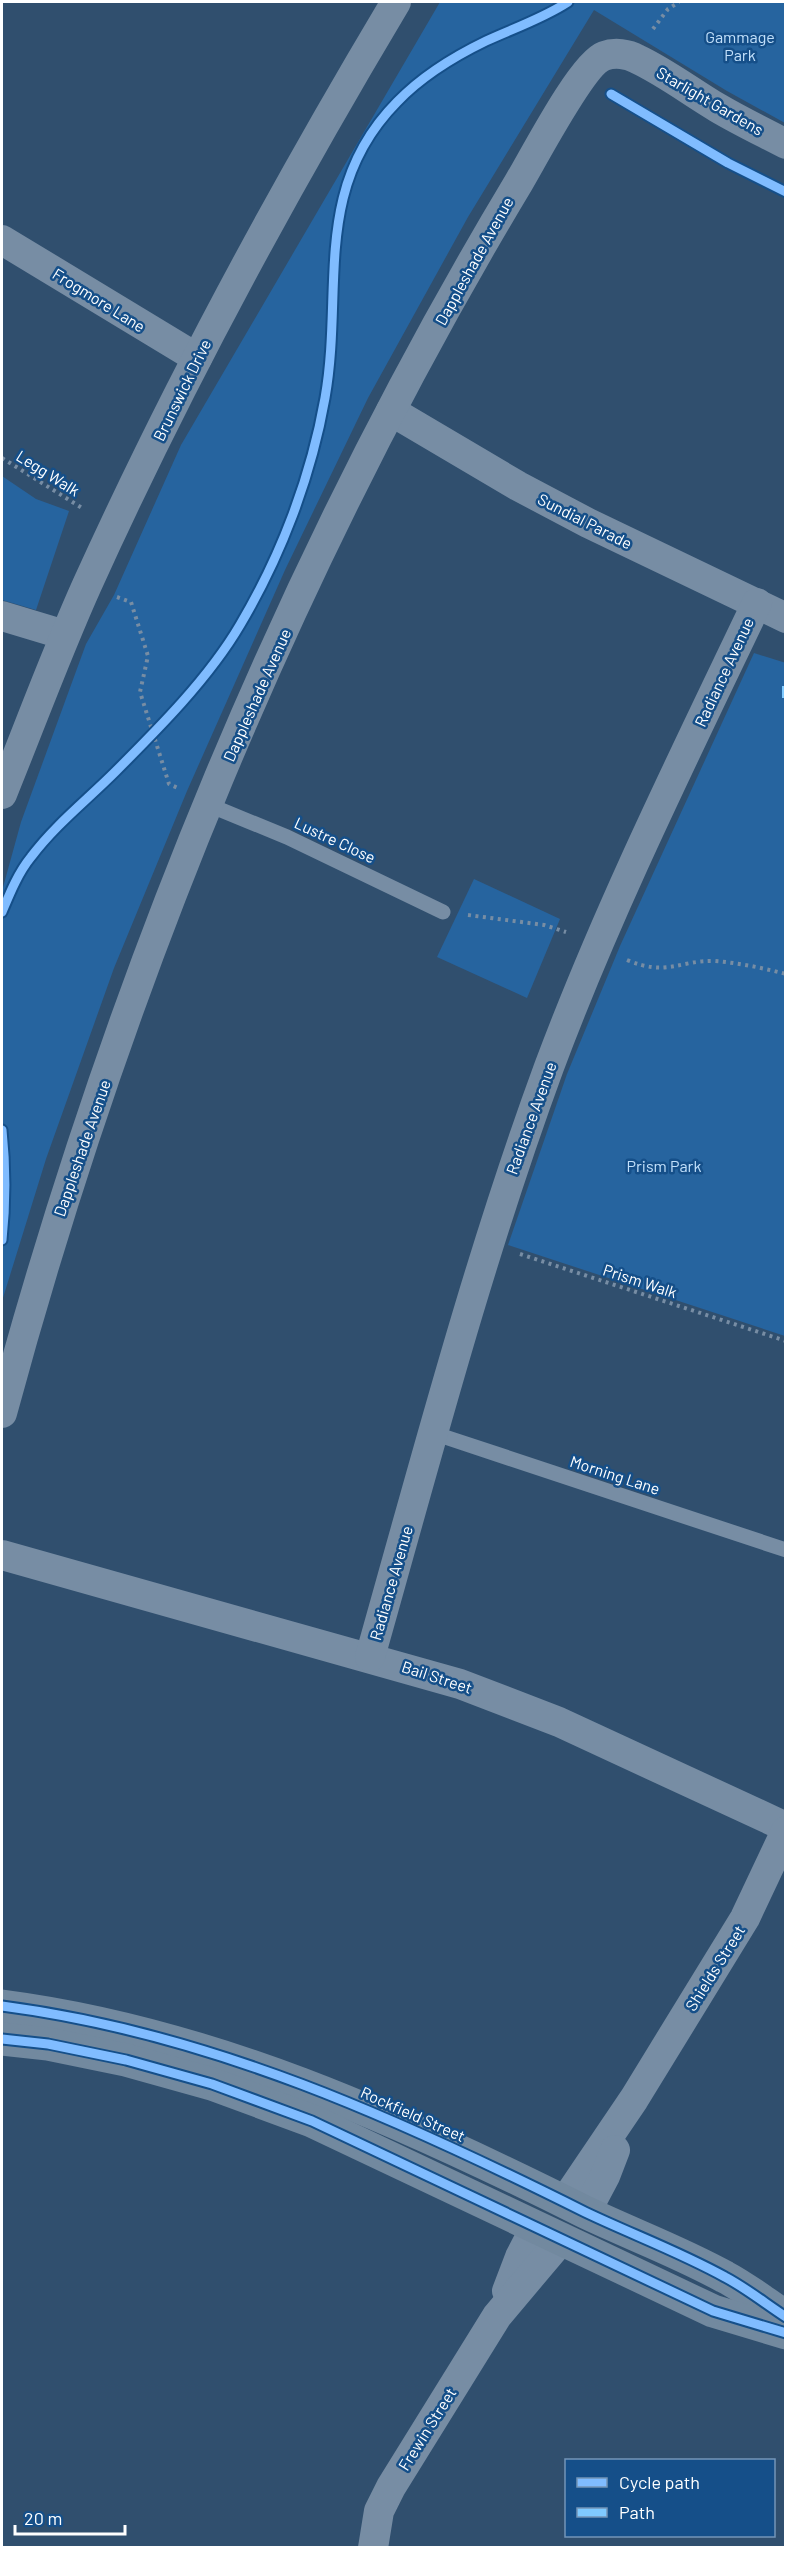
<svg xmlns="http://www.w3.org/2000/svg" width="787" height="2549" font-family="Barlow,sans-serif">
	<rect width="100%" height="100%" fill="#304f6e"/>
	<!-- green -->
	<g fill="#26649f">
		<polygon points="440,2 785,2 785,123 727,91 594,10 468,217 368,398 285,570 187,791 114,968 46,1159 2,1301 2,891 21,822 86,644 114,595 181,445"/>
		<polygon points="2,476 36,499 69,511 36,610 2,600"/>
		<polygon points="754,653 786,663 785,1336 508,1245 567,1074 620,946"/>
		<polygon points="474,879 560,919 527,998 437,957"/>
	</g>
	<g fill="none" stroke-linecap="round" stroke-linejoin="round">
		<!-- path -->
		<g stroke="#778da4" stroke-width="4" stroke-dasharray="3 4.5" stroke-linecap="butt">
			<polyline points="653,29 668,9 679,2"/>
			<polyline points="611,94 728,163 786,192"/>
			<polyline points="2,458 82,508 81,511"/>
			<polyline points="117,597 131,602 148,656 140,692 169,784 178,788"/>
			<polyline points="468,915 544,925 566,932"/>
			<path d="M627,960C668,977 678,960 715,961C739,963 763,968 786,974"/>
			<polyline points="520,1254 786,1341"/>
		</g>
		<!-- lane -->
		<g stroke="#778da4" stroke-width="15">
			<polyline points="209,805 287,837 443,912"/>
			<polyline points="433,1433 786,1550"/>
		</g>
		<!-- street -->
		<g stroke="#778da4" stroke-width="30">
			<polyline points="2,240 197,358"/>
			<polyline points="391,411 518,486 588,523 786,618"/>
			<polyline points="2,616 65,635"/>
			<path d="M2,794C30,725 56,654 87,585C178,384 283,191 396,2"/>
			<path d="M2,1413C118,984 290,563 519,182C534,157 582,64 604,56C615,52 628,54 637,59C665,72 691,92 718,108C740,121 763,132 786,144"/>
			<polyline points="2,1555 460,1684 559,1722 786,1827"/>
			<path d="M370,1657C426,1459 478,1260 549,1067C608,909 684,756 757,603"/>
			<polyline points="565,2201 634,2099 745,1918 786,1831"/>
			<polyline points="586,2212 605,2176 615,2150"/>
			<polyline points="507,2291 520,2257 535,2228"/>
			<polyline points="373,2548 379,2511 391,2487 497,2316 561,2240"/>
		</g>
		<!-- secondary -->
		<g stroke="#72899f" stroke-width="33">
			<path d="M2,2006C210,2033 399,2119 585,2212C631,2234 680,2252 725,2277C746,2288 766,2304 786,2317"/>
			<polyline points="2,2039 48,2044 126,2060 212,2084 312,2121 713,2311 786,2333"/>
		</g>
		<!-- quiet -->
		<polyline stroke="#80caff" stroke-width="8" stroke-dasharray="15 8" stroke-linecap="butt" points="786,686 786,698"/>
		<defs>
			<g id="cycleway">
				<polyline points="611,94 728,163 786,192"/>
				<path d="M2,912C10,893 18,873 31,857C55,825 87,800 115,772C158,729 209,678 240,625C281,556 311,477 325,398C344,291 311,189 397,102C422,76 455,56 486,41C514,28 542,19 568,2"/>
				<path d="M2,1130C6,1168 6,1202 2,1240"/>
				<path d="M2,2006C210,2033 399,2119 585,2212C631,2234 680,2252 725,2277C746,2288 766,2304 786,2317"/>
				<polyline points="2,2039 48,2044 126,2060 212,2084 312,2121 713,2311 786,2333"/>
			</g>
		</defs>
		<!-- cycleway casing -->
		<use href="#cycleway" stroke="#154f89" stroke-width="13"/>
		<!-- cycleway -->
		<use href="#cycleway" stroke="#80bcff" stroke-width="9"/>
	</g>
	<g text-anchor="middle" stroke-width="5" stroke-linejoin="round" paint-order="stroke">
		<!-- park labels -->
		<g font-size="16" fill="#c2e0fb" stroke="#154f89">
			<text x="740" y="43">Gammage<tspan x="740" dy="18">Park</tspan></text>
			<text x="664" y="1172">Prism Park</text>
		</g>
		<!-- street labels -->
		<g font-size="16" fill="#fff" stroke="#154f89">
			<text transform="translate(710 101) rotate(30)" y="6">Starlight Gardens</text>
			<text transform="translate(474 261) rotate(-61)" y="6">Dappleshade Avenue</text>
			<text transform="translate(99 300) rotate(32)" y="6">Frogmore Lane</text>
			<text transform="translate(182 390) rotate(-64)" y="6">Brunswick Drive</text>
			<text transform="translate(48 473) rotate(32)" y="6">Legg Walk</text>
			<text transform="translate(585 521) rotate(27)" y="6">Sundial Parade</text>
			<text transform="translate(724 672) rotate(-65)" y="6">Radiance Avenue</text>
			<text transform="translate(257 695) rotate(-66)" y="6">Dappleshade Avenue</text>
			<text transform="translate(335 840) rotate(25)" y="6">Lustre Close</text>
			<text transform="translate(531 1118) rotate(-70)" y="6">Radiance Avenue</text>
			<text transform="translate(82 1148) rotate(-71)" y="6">Dappleshade Avenue</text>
			<text transform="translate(640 1281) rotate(18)" y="6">Prism Walk</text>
			<text transform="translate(615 1475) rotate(18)" y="6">Morning Lane</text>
			<text transform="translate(391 1583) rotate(-74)" y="6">Radiance Avenue</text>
			<text transform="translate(437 1677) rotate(18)" y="6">Bail Street</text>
			<text transform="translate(715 1968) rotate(-58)" y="6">Shields Street</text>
			<text transform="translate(413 2114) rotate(24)" y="6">Rockfield Street</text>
			<text transform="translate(427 2429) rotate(-58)" y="6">Frewin Street</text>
		</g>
	</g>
	<!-- border -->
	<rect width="787" height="2549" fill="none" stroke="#ffffff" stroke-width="6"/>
	<!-- legend -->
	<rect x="565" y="2459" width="210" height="78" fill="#154f89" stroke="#7395b8" stroke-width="1.5"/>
	<rect x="577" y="2478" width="30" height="9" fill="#80bcff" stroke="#7395b8" stroke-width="1.5"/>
	<text x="619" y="2489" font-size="18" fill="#ffffff">Cycle path</text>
	<rect x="577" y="2508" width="30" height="9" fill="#80caff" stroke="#7395b8" stroke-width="1.5"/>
	<text x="619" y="2519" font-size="18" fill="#ffffff">Path</text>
	<!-- scale -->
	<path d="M15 2525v9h110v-9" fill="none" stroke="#ffffff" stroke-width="3"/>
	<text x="24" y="2525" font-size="18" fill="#ffffff" stroke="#154f89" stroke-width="4.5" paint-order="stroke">20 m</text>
</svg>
